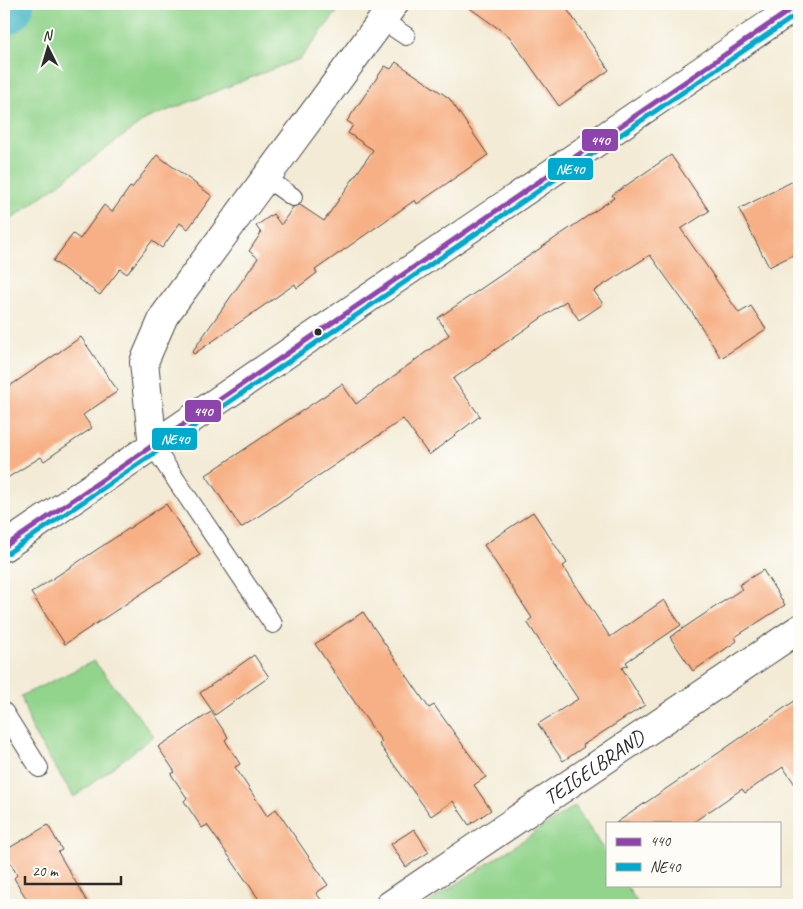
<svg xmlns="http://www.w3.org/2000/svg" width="803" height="909" font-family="Caveat,sans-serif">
	<rect width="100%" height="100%" fill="#fdfcf7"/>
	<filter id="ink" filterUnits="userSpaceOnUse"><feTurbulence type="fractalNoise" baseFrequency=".02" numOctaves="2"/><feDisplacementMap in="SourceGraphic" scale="10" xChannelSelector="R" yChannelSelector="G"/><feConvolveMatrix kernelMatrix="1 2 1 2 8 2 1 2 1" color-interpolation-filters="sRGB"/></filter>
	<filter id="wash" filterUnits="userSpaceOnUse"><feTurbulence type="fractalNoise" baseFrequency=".0096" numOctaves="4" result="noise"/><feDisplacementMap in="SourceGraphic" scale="20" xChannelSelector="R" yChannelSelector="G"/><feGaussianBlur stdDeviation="1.12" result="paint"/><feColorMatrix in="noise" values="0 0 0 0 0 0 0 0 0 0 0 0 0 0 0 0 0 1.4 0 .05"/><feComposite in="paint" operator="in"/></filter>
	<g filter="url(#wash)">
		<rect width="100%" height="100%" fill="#f3ebd6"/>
		<!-- green -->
		<g fill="#92d48c" stroke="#5e805c">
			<polygon points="4,4 343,4 301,58 146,119 4,225"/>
			<polygon points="94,661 154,736 74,797 33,732 21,696"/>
			<polygon points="575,806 607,855 607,885 626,885 639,905 425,905"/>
		</g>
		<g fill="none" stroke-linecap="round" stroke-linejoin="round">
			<!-- river -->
			<polyline stroke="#4db9c8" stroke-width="58" points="4,6 5,4"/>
		</g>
		<g id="blocks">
			<!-- building -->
			<g fill="#f7b085">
				<polygon points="464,4 561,4 569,12 609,70 559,106 509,36"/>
				<polygon points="396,62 449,98 488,155 417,204 415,200 315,270 317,273 297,288 295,284 194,354 192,352 258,258 249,251 261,233 256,226 273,214 281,225 293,207 300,205 324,221 373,150 348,133 353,125 347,121 385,66 391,69"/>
				<polygon points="157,155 212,196 188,229 180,223 162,248 152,241 127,274 120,269 100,295 53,261 73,234 80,239 104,205 112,212 130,187 132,188"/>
				<polygon points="671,155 709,211 681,229 739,313 751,306 766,329 721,358 690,309 689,309 650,255 594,291 603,304 579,320 566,301 453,379 480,416 429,455 403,419 241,528 206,475 342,384 356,404 449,335 438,318 614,198 612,195"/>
				<polygon points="799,178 799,252 769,267 739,209"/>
				<polygon points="81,337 118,391 83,415 92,428 44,461 41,457 4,480 4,390"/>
				<polygon points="166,504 200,555 65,644 31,593"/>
				<polygon points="533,512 567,563 563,566 610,637 664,600 681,625 626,662 628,665 622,668 645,705 583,745 584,747 563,761 538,724 578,699 527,622 532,618 484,545"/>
				<polygon points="763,570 785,605 735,637 737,641 693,671 670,637 742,589 739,585"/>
				<polygon points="363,612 429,708 434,705 486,777 474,785 491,810 469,825 453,801 431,816 379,744 382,742 315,644"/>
				<polygon points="254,655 269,677 215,715 200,693"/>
				<polygon points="799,698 799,790 783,767 745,793 742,789 692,823 616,823"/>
				<polygon points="211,712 228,737 225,740 240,764 235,767 267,816 276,809 328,885 316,893 325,905 263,905 207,825 202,828 184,801 187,798 171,774 175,772 158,747"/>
				<polygon points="48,825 62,850 58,852 89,905 30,905 14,878 17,875 4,851"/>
				<polygon points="414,829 429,852 406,867 391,844"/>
			</g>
		</g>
	</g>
	<g filter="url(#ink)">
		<use href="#blocks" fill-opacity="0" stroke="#494845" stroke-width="1"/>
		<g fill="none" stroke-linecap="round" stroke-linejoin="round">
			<defs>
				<g id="service">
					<polyline points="382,20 406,36"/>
					<polyline points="266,178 293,197"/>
					<polyline points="153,446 273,624"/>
					<polyline points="4,712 39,768"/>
				</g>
				<g id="minor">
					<polyline points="153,446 144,362 164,316 394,4"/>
					<path id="s1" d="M390,905L799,629"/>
				</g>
				<polyline id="secondary" points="4,547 799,4"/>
			</defs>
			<!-- service casing -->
			<use href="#service" stroke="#494845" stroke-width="20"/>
			<!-- minor casing -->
			<use href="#minor" stroke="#494845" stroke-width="30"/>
			<!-- secondary casing -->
			<use href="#secondary" stroke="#494845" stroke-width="30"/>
			<!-- service -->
			<use href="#service" stroke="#fff" stroke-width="18"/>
			<!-- minor -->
			<use href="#minor" stroke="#fff" stroke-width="28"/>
			<!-- secondary -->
			<use href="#secondary" stroke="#fff" stroke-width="28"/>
			<defs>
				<polyline id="bus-1" points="4,547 799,4"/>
				<polyline id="bus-2" points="8,553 799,13"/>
			</defs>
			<!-- bus-1 casing -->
			<use href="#bus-1" stroke="#fdfcf7" stroke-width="9"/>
			<!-- bus-2 casing -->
			<use href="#bus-2" stroke="#fdfcf7" stroke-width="9"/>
			<!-- bus-1 -->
			<use href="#bus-1" stroke="#8e44ad" stroke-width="5"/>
			<!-- bus-2 -->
			<use href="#bus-2" stroke="#00a9ce" stroke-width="5"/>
		</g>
	</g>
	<!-- markers -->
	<circle fill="#2b2b2b" stroke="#fdfcf7" stroke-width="2" cx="318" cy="332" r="4.5"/>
	<g text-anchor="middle" stroke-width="4" stroke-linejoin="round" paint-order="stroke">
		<!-- street labels -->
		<g font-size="21" fill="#2b2b2b" stroke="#fdfcf7">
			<text dy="7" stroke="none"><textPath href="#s1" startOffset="246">TEIGELBRAND</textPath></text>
		</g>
	</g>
	<g stroke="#fdfcf7" stroke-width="2">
		<rect x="581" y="128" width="38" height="24" rx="5" fill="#8e44ad"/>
		<rect x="547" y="157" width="47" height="24" rx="5" fill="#00a9ce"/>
		<rect x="184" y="399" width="38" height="24" rx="5" fill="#8e44ad"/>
		<rect x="151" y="427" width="47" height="24" rx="5" fill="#00a9ce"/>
	</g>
	<g font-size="14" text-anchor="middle" font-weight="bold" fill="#fff">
		<text x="600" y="145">440</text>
		<text x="570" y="174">NE40</text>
		<text x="203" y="416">440</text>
		<text x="175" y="444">NE40</text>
	</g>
	<!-- margin -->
	<rect width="803" height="909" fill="none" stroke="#fdfcf7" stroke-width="20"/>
	<!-- legend -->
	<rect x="606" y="822" width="175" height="65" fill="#fdfcf7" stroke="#a9a8a5"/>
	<rect x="616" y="838" width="25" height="8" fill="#8e44ad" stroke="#a9a8a5"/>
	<text x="650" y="846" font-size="15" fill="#2b2b2b">440</text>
	<rect x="616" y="863" width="25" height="8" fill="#00a9ce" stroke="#a9a8a5"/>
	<text x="650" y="872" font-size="15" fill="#2b2b2b">NE40</text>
	<!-- north arrow -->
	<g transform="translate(48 48) rotate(355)" stroke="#fdfcf7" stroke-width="4" paint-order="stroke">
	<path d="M0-4L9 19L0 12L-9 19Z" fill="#2b2b2b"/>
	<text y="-8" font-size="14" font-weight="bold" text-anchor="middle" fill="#2b2b2b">N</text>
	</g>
	<!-- scale -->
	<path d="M25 876v8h96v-8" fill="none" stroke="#2b2b2b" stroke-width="2.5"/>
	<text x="32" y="876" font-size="15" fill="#2b2b2b" stroke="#fdfcf7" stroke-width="4" paint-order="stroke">20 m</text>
</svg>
